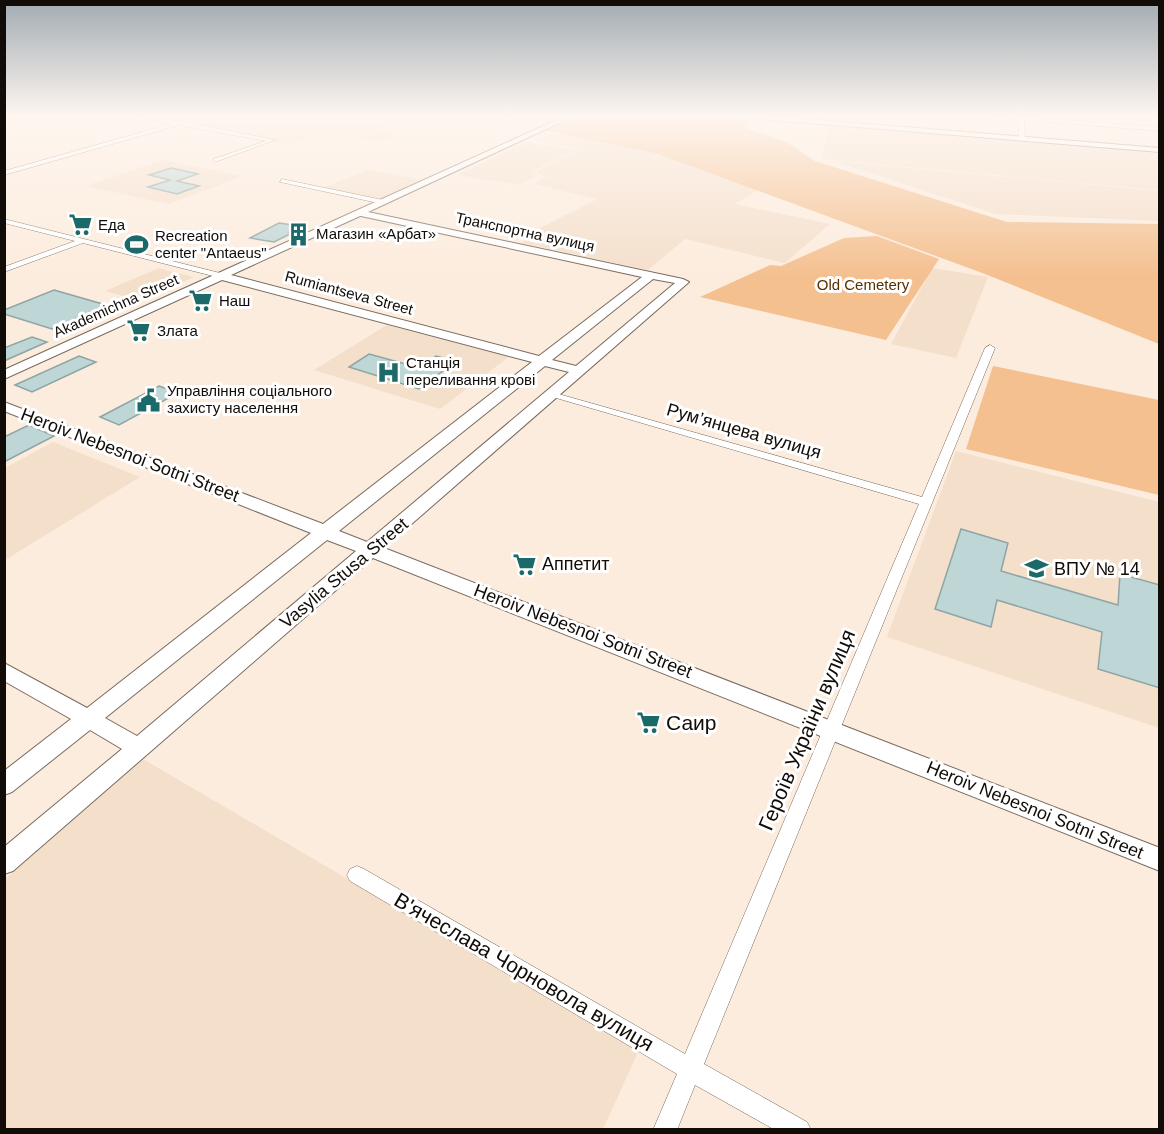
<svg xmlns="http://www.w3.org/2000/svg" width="1164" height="1134" font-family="Arial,sans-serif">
	<rect width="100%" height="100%" fill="#fcecdd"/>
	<!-- built -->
	<g fill="#f4dfcb">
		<polygon points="205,117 274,117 309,122 323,117 372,117 393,137 380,142 324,132 290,145 187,122"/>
		<polygon points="829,126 1159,153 1159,190 821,159"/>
		<polygon points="556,132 658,154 758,190 735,204 830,224 785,263 685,239 648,270 522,243 529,234 597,199 535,184 545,176 535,172 581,149 534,141"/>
		<polygon points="526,142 576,150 533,171 538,175 520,185 458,175"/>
		<polygon points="163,160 243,176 169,204 86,186"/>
		<polygon points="833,161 1159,191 1159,221 996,214"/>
		<polygon points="367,170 422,180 381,199 323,188"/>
		<polygon points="159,268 194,277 140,301 105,291"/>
		<polygon points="932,268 988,277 956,358 891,344"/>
		<polygon points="387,325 510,356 440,409 314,370"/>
		<polygon points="53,442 140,477 5,560 5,468"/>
		<polygon points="956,451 1159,502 1159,728 887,637"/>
		<polygon points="143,759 639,1050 603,1129 5,1129 4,880"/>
	</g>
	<!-- green -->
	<g fill="#f4c090">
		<polygon points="573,117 750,118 745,128 785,141 815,161 1007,222 1159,224 1159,344 985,274 658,154 545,130"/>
		<polygon points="877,236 939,259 886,340 700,297 770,265 781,266 844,238"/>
		<polygon points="993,366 1159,400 1159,495 966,449"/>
	</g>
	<!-- building -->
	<g fill="#bed6d6" stroke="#8ea5a5" stroke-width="1.5">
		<polygon points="171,168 198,174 177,181 199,186 177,194 148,187 170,180 149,175"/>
		<polygon points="279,223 300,226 290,232 294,232 274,242 250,238"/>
		<polygon points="54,290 106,305 52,329 4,314 4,310"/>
		<polygon points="32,337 47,342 4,361 4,348"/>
		<polygon points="369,354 420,368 436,356 456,361 419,389 349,367"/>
		<polygon points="79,356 96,362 32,392 15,385"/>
		<polygon points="159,386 178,393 119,425 100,417"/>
		<polygon points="29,425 54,436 4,462 4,437"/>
		<polygon points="961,529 1008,543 1001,571 1118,605 1120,574 1160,585 1160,688 1098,669 1102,632 997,600 991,627 935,609"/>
	</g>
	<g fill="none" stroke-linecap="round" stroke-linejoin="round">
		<defs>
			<g id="minor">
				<polygon points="141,117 179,121 275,140 215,162 213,159 266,141 179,125 4,175 4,171 171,124"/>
				<polygon points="997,117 1024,117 1160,127 1160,131 1024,120 1025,139 1022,141 1019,139 1018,120"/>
				<polygon points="282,179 383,200 386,202 383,204 280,182"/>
				<polygon points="4,219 224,274 225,276 221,278 83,243 4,272 4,267 75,241 4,223"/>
				<polygon points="990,345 995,348 704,1064 807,1122 811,1130 775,1130 695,1085 677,1130 653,1130 677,1074 350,881 347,875 350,869 357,866 364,869 685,1054 919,504 546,395 547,393 555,393 922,497 985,348"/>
			</g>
			<g id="tertiary">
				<path d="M563,117H572L368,212L683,279L689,282L384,548L1160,848V871L373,558L13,871L4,874V847L122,749L90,730L12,792L4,795V771L71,719L4,681V663L87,708L311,533L4,411V402L323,524L532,362L222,280L4,379V370ZM360,216H361L642,277L539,356L231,275ZM653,279L675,283L576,366L552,360ZM545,366L569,372L367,542L339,531ZM327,540L356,551L137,736L105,718Z"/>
				<polygon points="755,117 783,117 1160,148 1160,152 759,119"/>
			</g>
		</defs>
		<!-- minor casing -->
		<use href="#minor" stroke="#796b5f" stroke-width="1"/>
		<!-- tertiary casing -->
		<use href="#tertiary" stroke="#796b5f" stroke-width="2"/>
		<!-- minor -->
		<use href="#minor" fill="#fff" fill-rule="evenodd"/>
		<!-- tertiary -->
		<use href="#tertiary" fill="#fff" fill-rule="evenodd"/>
	</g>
	<!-- sky -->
	<linearGradient id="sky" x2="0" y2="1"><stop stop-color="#a2abb2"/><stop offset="0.42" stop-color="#fef6f0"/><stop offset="1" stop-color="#fef6f0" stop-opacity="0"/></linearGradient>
	<rect width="1164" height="276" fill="url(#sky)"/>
	<!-- icons -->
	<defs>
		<symbol id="supermarket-bare" viewBox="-9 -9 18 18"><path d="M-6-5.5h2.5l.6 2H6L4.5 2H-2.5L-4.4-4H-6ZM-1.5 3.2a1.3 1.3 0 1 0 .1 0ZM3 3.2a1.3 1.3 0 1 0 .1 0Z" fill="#1b6968" stroke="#fff" stroke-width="2.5" paint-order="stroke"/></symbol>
		<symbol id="building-bare" viewBox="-9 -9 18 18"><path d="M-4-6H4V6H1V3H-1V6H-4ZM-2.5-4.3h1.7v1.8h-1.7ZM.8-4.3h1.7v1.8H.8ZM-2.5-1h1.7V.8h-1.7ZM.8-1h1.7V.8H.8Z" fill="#1b6968" stroke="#fff" stroke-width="2.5" paint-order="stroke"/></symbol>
		<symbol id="stadium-bare" viewBox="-9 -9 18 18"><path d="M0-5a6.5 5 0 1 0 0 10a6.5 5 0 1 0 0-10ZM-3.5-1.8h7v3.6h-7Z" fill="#1b6968" stroke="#fff" stroke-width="2.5" paint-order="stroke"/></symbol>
		<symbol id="hospital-bare" viewBox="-9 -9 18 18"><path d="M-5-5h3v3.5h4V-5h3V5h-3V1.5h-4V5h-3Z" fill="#1b6968" stroke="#fff" stroke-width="2.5" paint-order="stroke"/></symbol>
		<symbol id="civic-bare" viewBox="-9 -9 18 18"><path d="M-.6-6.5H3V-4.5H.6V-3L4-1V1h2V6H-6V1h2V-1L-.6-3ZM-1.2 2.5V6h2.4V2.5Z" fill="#1b6968" stroke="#fff" stroke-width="2.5" paint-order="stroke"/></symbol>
		<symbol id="university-bare" viewBox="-9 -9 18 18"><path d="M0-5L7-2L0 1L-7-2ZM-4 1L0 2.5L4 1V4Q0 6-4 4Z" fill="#1b6968" stroke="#fff" stroke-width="2.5" paint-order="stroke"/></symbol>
	</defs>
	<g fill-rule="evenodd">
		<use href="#supermarket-bare" x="64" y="208" width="33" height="33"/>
		<use href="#building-bare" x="282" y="218" width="33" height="33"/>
		<use href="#stadium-bare" x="120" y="228" width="33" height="33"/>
		<use href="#supermarket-bare" x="184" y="284" width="33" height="33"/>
		<use href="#supermarket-bare" x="122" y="314" width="33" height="33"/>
		<use href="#hospital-bare" x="372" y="356" width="33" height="33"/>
		<use href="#civic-bare" x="132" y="384" width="33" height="33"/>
		<use href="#supermarket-bare" x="508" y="548" width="33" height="33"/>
		<use href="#university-bare" x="1020" y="552" width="33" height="33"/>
		<use href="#supermarket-bare" x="632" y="706" width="33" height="33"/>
	</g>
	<g text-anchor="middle" stroke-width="6" stroke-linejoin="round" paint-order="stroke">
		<!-- far-poi labels -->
		<g font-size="15" fill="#110c07" stroke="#fff" text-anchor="start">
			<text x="98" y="230">Еда</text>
			<text x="316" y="239">Магазин «Арбат»</text>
			<text x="155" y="241">Recreation<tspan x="155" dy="17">center "Antaeus"</tspan></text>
			<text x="219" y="306">Наш</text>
			<text x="157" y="336">Злата</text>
			<text x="406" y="368">Станція<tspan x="406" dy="17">переливання крові</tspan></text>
			<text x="167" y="396">Управління соціального<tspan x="167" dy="17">захисту населення</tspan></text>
		</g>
		<!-- far-street labels -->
		<g font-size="15" fill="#110c07" stroke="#fff">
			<text transform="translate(525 232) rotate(12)" y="5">Транспортна вулиця</text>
			<text transform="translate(349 293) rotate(15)" y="5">Rumiantseva Street</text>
			<text transform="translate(116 306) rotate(-24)" y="5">Akademichna Street</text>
		</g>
		<!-- far-park labels -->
		<g font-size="15" fill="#593100" stroke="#fff">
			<text x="863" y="290">Old Cemetery</text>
		</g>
		<!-- street labels -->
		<g font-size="18" fill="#110c07" stroke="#fff">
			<text transform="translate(744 431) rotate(16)" y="6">Рум’янцева вулиця</text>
			<text transform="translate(130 455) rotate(21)" y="6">Heroiv Nebesnoi Sotni Street</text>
			<text transform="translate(344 573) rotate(-40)" y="6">Vasylia Stusa Street</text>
			<text transform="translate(583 631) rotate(21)" y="6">Heroiv Nebesnoi Sotni Street</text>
			<text transform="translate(1035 810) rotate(22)" y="6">Heroiv Nebesnoi Sotni Street</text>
		</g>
		<!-- poi labels -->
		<g font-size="18" fill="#110c07" stroke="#fff" text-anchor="start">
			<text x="542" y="570">Аппетит</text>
			<text x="1054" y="575">ВПУ № 14</text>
		</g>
		<!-- near-poi labels -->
		<g font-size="21" fill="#110c07" stroke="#fff" text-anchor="start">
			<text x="666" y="730">Саир</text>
		</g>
		<!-- near-street labels -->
		<g font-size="21" fill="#110c07" stroke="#fff">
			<text transform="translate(807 730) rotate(-67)" y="7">Героїв України вулиця</text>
			<text transform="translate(524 972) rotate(30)" y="7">В'ячеслава Чорновола вулиця</text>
		</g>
	</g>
	<!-- border -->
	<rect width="1164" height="1134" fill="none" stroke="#110c07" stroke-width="12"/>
</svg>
